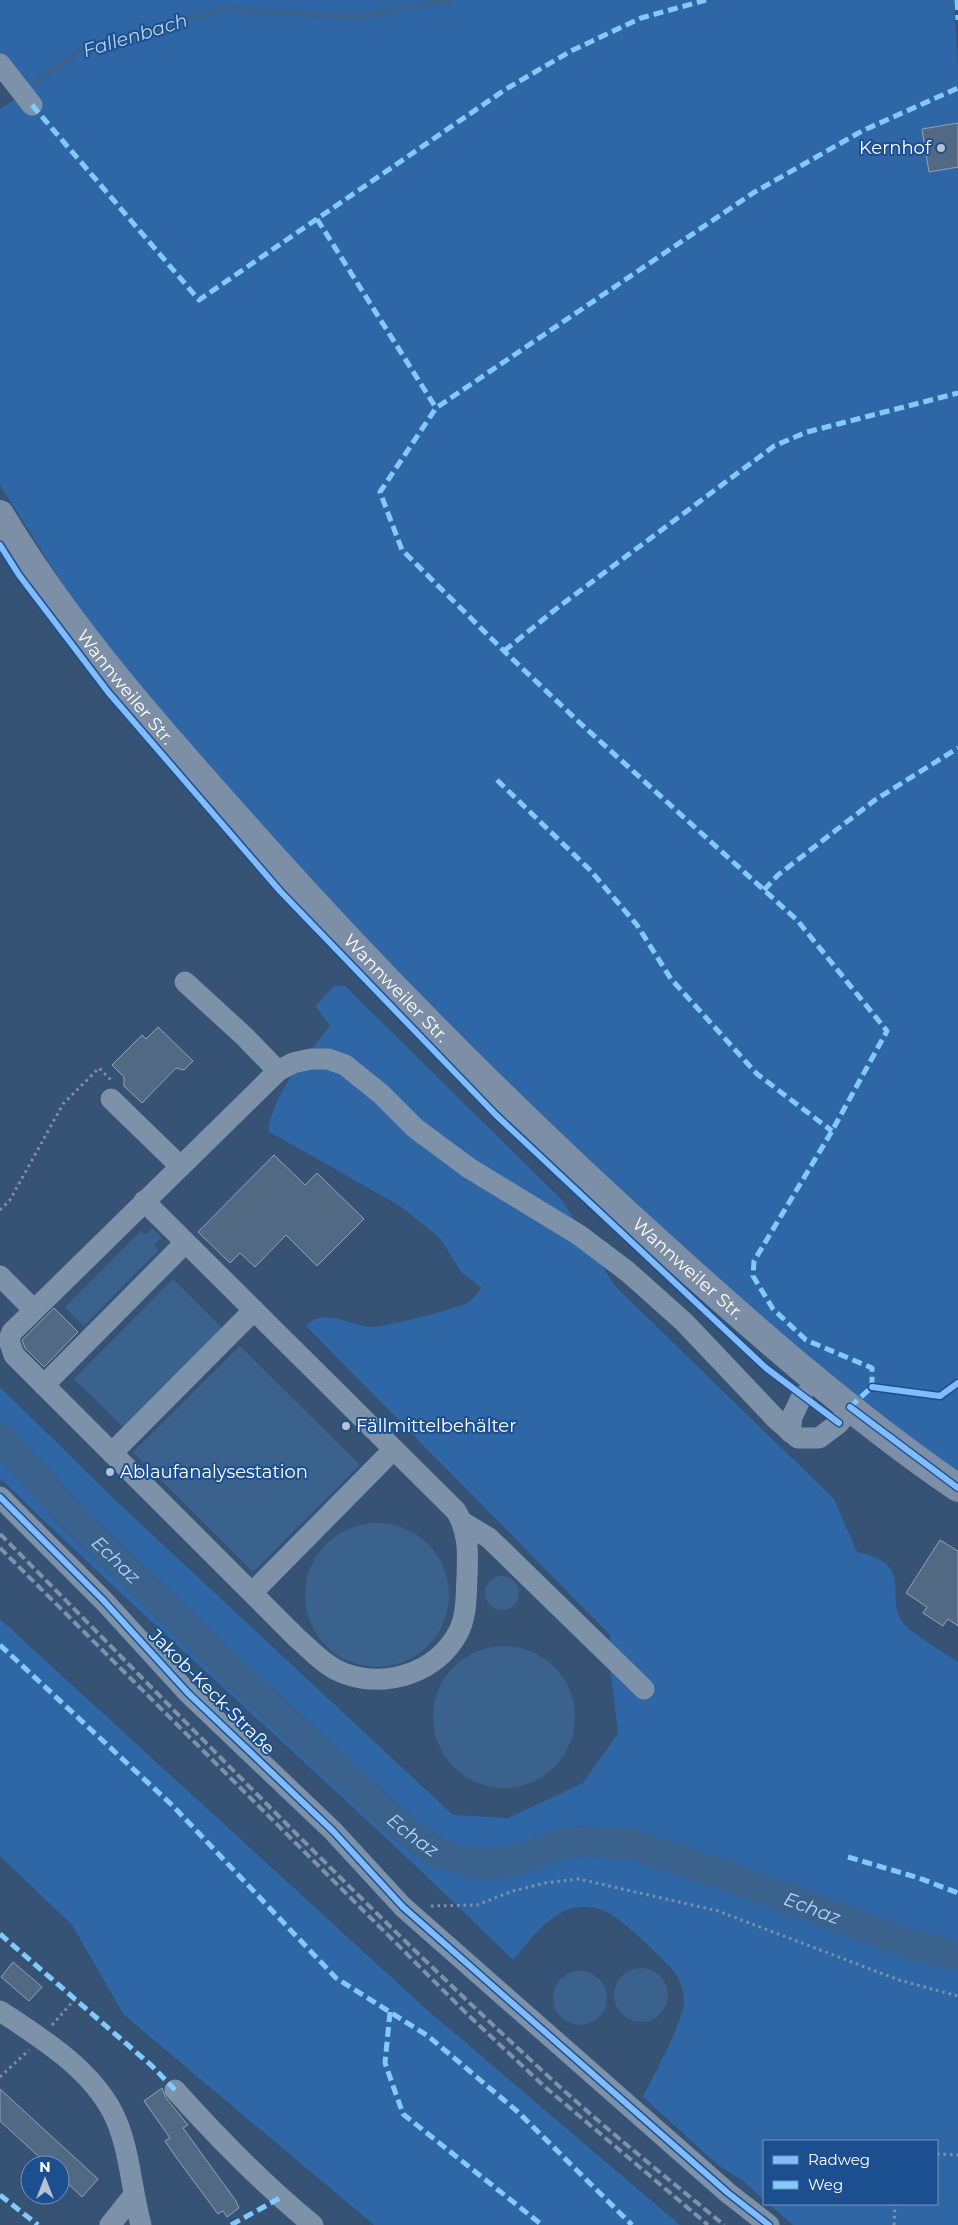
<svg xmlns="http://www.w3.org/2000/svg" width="958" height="2225" font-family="Montserrat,sans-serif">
	<rect width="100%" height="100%" fill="#365274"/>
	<!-- green -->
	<g fill="#2f66a5">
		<polygon points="0,0 954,0 958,70 958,1491 507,1098 106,653 0,485 0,109 28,91 0,57"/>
		<path d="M334,986H345L562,1200L615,1286L834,1499L857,1552C918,1566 882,1594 904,1624C910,1632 948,1655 958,1662V2225H793L769,2204H937V2141H764V2200L743,2181L718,2165L643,2097C653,2076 686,2018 684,1998C683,1989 679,1978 673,1970C660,1956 620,1917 603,1910C593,1906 576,1906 566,1910C544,1920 528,1943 513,1960C346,1795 168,1642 0,1478V1387L113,1498L453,1815L508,1818L583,1783L618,1733L611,1675L610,1635L306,1326C324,1306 351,1326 371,1327C387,1327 450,1310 465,1304C471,1302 477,1293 482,1288L461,1272L440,1238L400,1206L268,1131C275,1089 305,1059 330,1026L315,1006Z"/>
		<polygon points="0,1619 425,2008 680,2225 374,2225 124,2015 72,1925 0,1856"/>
	</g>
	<!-- water -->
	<g fill="#3b618d">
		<polygon points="152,1228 162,1238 154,1245 159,1250 84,1326 65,1307 141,1231 145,1235"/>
		<polygon points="173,1279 223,1329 124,1428 74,1379"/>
		<polygon points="240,1346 360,1465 253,1572 133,1452"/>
		<circle cx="377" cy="1595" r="72"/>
		<circle cx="502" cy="1593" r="17"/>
		<circle cx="504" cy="1717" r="71"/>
		<circle cx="641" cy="1995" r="27"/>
		<circle cx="580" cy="1998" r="27"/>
	</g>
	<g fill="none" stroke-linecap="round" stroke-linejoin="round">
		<!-- stream -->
		<polyline stroke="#3b618d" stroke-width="5" points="36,82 84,48 223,9 356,17 451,0"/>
		<!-- river -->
		<path stroke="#3b618d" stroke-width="30" id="s1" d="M0,1437L76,1521L223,1662L380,1808L408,1832L435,1851L465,1862L493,1864L518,1860L549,1848L580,1841L632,1844L727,1876L915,1946L958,1956"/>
	</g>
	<!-- building -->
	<g fill="#526984" stroke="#92a2b6">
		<polygon points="958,123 958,167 929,172 922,129"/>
		<polygon points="158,1027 193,1061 184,1070 176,1068 142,1103 124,1086 124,1077 112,1065 142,1035 146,1039"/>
		<polygon points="274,1155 305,1185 317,1173 364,1219 317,1266 286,1235 255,1267 240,1253 230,1263 198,1232"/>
		<polygon points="54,1308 78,1332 44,1367 25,1348 22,1340"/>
		<polygon points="940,1540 958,1551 958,1626 948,1619 943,1626 923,1613 927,1607 906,1593"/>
		<polygon points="13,1962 42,1987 29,2001 1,1977"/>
		<polygon points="162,2088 166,2098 188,2125 183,2128 236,2201 239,2208 227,2217 223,2211 218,2214 178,2160 165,2141 170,2138 144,2101"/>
		<polygon points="0,2089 98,2179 82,2197 60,2176 60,2165 48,2165 0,2121"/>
	</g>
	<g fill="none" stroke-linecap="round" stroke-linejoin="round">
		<!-- path -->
		<g stroke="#7d92a8" stroke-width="3" stroke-dasharray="2.5 4" stroke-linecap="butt">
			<polyline points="0,1210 10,1200 63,1104 99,1068 113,1082"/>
			<polyline points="872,1387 940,1396 958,1383"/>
			<polyline points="431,1906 477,1905 513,1891 545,1883 579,1879 718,1911 899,1980 958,1996"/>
			<polyline points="52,2025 75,1999"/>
			<polyline points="0,2077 29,2050"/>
			<polyline points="937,2154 958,2155"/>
			<polyline points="894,2225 895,2204"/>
		</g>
		<!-- minor -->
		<g stroke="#7d92a8" stroke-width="21">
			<polyline points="0,64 32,105"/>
			<polyline points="185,982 244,1036 278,1071"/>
			<polyline points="111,1099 180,1166"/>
			<path d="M144,1201L456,1511C469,1532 468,1553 467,1577C466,1596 467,1616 458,1633C436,1673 387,1688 346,1674C327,1668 312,1651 297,1638L14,1355L9,1340L12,1332L278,1071L293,1063L311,1059H328L345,1065L381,1094L415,1128L469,1168L579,1235L628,1272L684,1322L776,1419L798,1438H819L839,1423L850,1407"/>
			<polyline points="0,1276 34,1310"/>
			<polyline points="44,1385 185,1243"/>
			<polyline points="790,1432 792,1417 802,1396"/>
			<polyline points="112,1453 254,1310"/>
			<polyline points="0,1497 103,1600 188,1693 333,1831 403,1907 728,2193 769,2225"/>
			<polyline points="464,1523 489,1538 644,1689"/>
			<polyline points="253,1592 393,1450"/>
			<path d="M0,2011C41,2038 90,2068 113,2113C130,2147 131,2189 141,2225"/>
			<path d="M175,2090C218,2138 263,2184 313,2225"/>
			<polyline points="110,2225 133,2196"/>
		</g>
		<!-- major -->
		<path stroke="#7d8ea7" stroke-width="28" id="s2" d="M0,514C74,638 174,747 270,854C396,994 530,1127 670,1253C762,1336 856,1418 958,1488"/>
		<!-- rail -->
		<g stroke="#7e92a7" stroke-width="4" stroke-dasharray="9 4" stroke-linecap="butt">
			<path d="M0,1534C181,1716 358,1902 548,2076C604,2128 665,2176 724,2225"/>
			<polyline points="0,1548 467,2014 545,2087 708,2225"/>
		</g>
		<!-- quiet -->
		<g stroke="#80caff" stroke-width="5" stroke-dasharray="10 5" stroke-linecap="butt">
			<polyline points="957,0 958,20"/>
			<polyline points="32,105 199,300 506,89 571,51 641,18 706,0"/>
			<polyline points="317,219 436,408"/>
			<polyline points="504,651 561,605 774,446 807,432 958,393"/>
			<polyline points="497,780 590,870 637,925 671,979 757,1074 832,1131"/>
			<polyline points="764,890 778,875 875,800 958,748"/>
			<polyline points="850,1407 872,1387 872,1368 806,1340 773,1309 753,1276 754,1261 832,1131 887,1031 797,920 580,723 504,651 402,550 380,492 436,408 753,193 862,131 958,88"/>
			<polyline points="0,1645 173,1806 336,1978 428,2036 518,2112 632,2225"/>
			<polyline points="848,1857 919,1878 958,1893"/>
			<polyline points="0,1934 152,2066 175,2090"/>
			<polyline points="390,2012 385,2063 403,2114 542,2225"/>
			<polyline points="0,2195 38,2225"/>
			<polyline points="231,2225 280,2198"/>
		</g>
		<defs>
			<g id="cycleway">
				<polyline points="0,545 19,575 108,692 280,891 496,1115 766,1368 839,1423"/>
				<polyline points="872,1387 940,1396 958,1383"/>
				<polyline points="850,1407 958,1488"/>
				<polyline points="0,1497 103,1600 188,1693 333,1831 403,1907 728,2193 769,2225"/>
			</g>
		</defs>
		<!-- cycleway casing -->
		<use href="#cycleway" stroke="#1b4f8f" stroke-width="9"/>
		<!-- cycleway -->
		<use href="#cycleway" stroke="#80bcff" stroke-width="6"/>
	</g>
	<!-- markers -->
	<g fill="#b9c2ce" stroke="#1b4f8f" stroke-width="2">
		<circle cx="941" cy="148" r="5"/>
		<circle cx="346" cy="1426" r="5"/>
		<circle cx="110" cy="1472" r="5"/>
	</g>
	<g text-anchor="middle" stroke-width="4" stroke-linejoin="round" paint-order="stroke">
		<!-- poi labels -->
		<g font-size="18" fill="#fff" stroke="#1b4f8f" text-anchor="start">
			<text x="931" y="154" text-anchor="end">Kernhof</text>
			<text x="356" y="1432">Fällmittelbehälter</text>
			<text x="120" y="1478">Ablaufanalysestation</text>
		</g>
		<!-- street labels -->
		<g font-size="18" fill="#fff" stroke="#1b4f8f">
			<text dy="6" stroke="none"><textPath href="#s2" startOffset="214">Wannweiler Str.</textPath></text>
			<text dy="6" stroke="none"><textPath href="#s2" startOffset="619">Wannweiler Str.</textPath></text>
			<text dy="6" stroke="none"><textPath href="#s2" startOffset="1024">Wannweiler Str.</textPath></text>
			<text transform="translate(212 1692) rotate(45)" y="6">Jakob-Keck-Straße</text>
		</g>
		<!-- water labels -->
		<g font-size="19" font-style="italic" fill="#b5d3f5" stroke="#1b4f8f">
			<text transform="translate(135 35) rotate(-17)" y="7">Fallenbach</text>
			<text dy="7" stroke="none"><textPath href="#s1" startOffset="169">Echaz</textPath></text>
			<text dy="7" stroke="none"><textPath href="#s1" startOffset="574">Echaz</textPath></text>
			<text dy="7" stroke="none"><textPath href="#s1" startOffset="995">Echaz</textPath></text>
		</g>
	</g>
	<!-- legend -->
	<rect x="763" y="2140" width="175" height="65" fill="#1b4f8f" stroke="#7695bc"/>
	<rect x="773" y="2156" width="25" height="8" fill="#80bcff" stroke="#7695bc"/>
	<text x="808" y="2165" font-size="15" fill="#ffffff">Radweg</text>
	<rect x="773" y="2181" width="25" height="8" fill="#80caff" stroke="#7695bc"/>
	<text x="808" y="2190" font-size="15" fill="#ffffff">Weg</text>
	<!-- north arrow -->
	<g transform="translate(45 2180)"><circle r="24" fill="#1b4f8f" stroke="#7695bc"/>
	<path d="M0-4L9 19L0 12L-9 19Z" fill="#b9c2ce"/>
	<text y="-8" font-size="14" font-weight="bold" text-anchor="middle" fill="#ffffff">N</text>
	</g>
</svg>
